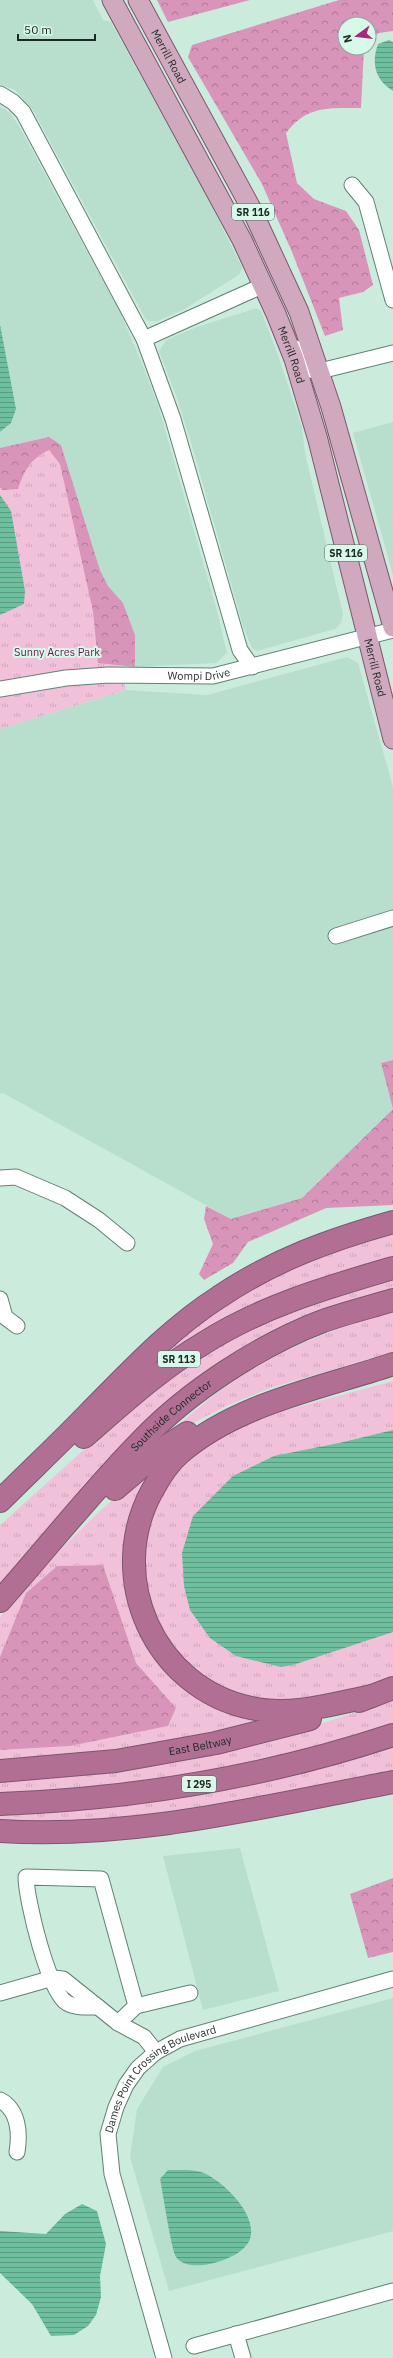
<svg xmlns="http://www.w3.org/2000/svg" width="393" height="2358" font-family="'IBM Plex Sans',sans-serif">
	<defs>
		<pattern id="grass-tufts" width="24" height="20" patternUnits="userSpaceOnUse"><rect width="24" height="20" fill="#f1c1da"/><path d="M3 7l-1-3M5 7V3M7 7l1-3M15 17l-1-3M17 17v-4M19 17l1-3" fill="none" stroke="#cea6bb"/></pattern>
		<pattern id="forest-crowns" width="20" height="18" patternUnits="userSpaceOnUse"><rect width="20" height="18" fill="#d994ba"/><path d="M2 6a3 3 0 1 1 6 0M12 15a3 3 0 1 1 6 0" fill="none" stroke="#af7997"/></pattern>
		<pattern id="water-rules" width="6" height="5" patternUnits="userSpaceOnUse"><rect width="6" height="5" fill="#6dbf9d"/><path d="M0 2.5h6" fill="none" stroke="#599b80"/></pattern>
	</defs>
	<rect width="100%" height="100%" fill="#cbecdc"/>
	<!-- built -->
	<g fill="#b8dfcd">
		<polygon points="0,0 93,0 103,20 111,22 207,197 242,267 240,274 183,310 157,321 149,321 145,318 33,110 15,90 0,84"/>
		<polygon points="0,106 10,113 19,126 121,314 141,361 158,405 216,607 227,653 216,663 135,667 135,635 123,603 108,586 100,570 61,445 23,443 0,448 0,432 11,423 16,409 0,324"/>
		<polygon points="257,308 261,311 277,352 302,427 305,453 343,614 341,623 335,629 257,651 252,648 243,626 192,446 177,398 159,351 166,340 197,327"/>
		<polygon points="393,422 393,575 353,433"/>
		<polygon points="347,657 358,663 393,787 393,1060 381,1063 393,1109 302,1198 231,1219 3,1093 0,1094 0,729 126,690 207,695"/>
		<polygon points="240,1848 279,1991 203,2010 163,1856"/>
		<polygon points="393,1998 393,2231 169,2291 130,2157 137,2109 163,2067 195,2051"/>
	</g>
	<!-- grass -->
	<g fill="url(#grass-tufts)">
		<polygon points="49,437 61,445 126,690 0,729 0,448"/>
		<polygon points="393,1231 393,1257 343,1273 171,1353 134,1376 185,1330 295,1262"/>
		<polygon points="393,1276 393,1292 251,1349 0,1591 0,1525 118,1419 193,1359 275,1315"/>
		<path d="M393,1311V1352L270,1388L226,1406L182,1429L173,1431C237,1368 307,1336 393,1311Z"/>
		<polygon points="393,1381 393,1430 339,1443 236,1656 293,1665 393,1632 393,1676 333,1697 301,1705 229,1697 167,1650 138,1563 158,1489 207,1440 264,1416"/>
		<path d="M158,1462L133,1519L156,1653L269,1719L210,1734L112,1750L0,1761V1750L70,1746L168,1726L176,1708L136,1663L103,1565L57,1566L26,1593L0,1657V1617C48,1561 99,1507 158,1462Z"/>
		<polygon points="393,1700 393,1729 223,1774 0,1797 0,1779 320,1724"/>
		<path d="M393,1747V1779L195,1817L0,1827V1814C138,1809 261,1787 393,1747Z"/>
	</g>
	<!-- forest -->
	<g fill="url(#forest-crowns)">
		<polygon points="157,0 250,0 168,22"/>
		<path d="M339,0H393V31L379,33L369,39V24H345V48H364L361,108C329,108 307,105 286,133L297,183L314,199L346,211L359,230L373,285L363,292L339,298L343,330L325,336L292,252L262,184L188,57L192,45Z"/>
		<path d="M49,437L61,445L100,570L108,586L123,603L135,635V667L98,663L93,611L60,464L49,450C31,458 24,471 18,489L2,490L0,487V448Z"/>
		<polygon points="393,1060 393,1205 326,1208 248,1242 233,1263 204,1280 199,1274 213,1244 204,1219 206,1206 231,1219 302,1198 393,1109 381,1063"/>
		<polygon points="103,1565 136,1663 176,1708 168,1726 70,1746 0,1750 0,1657 26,1593 57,1566"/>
		<polygon points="393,1878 393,1952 368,1958 350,1894"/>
	</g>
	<!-- water -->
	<g fill="url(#water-rules)">
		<path d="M389,40L393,42V91C375,80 371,63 378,44Z"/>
		<polygon points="0,324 16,409 11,423 0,432"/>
		<polygon points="0,495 11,511 25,591 24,604 0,615"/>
		<polygon points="393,1430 393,1632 293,1665 281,1667 236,1656 210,1638 190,1610 184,1586 182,1553 193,1516 233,1476 274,1456 339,1443"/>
		<path d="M168,2170C178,2170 195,2169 204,2173C224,2182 258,2215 250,2239C244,2259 189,2276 176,2257C171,2249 163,2193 160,2179Z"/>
		<polygon points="82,2204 97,2211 106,2244 100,2276 101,2297 96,2315 88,2326 74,2335 51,2336 32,2304 0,2273 0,2231 46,2234 65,2214"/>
	</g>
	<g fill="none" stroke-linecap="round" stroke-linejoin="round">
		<defs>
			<g id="minor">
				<polyline points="0,94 13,102 23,112 144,339 173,419 240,650 252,667"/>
				<polyline points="352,185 366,202 393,300"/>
				<polyline points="144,339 264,285"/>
				<polyline points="296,348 310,370 320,371 393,353"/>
				<path id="s1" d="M0,689L66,678L108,675L213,676L393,630"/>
				<polyline points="336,936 393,918"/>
				<polyline points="0,1178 16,1177 65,1198 99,1220 127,1243"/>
				<polyline points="0,1299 5,1317 17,1326"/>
				<polyline points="0,1993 53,1978 63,1979 118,2023 144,2037 156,2052"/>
				<polyline points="136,2006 190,1993"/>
				<path d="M98,2007C88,2007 76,2008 67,2003C49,1994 26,1899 26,1877L101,1879L136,2006L118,2023"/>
				<path d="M0,2100C19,2110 20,2134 17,2152"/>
				<polyline points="236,2334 243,2358"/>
				<polyline points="194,2346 393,2291"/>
				<path id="s2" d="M164,2358L112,2174L108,2134L116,2107L126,2085L138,2068L156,2052L180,2039L393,1979"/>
			</g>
			<g id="major">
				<path id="s3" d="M112,0L242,240L276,314L294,359L318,440L393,739"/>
				<path id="s4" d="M138,0L251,208L299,312L331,407L393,627"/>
			</g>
			<g id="highway">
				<path d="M84,1437C122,1404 160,1369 204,1343C262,1306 328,1287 393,1268"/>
				<polyline points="115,1489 162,1449 187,1433"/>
				<path d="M0,1501C29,1472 59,1444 88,1414C129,1373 169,1329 219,1297C274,1260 329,1240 393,1222"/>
				<path id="s5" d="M0,1601C47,1548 92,1491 142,1440C189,1391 260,1345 323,1321C346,1313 370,1307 393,1300"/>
				<path d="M372,1696C333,1704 291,1717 251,1708C154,1688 105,1577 152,1491C159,1478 168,1463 180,1453C238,1403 322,1388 393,1364"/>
				<polyline points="359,1701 393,1688"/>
				<path id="s6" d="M0,1771L116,1761L216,1743L310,1719"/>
				<path d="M0,1804C134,1799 266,1777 393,1735"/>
				<path d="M0,1831C134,1839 262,1807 393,1782"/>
			</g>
		</defs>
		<!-- minor casing -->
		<use href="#minor" stroke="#628173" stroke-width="17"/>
		<!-- major casing -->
		<use href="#major" stroke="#7d566d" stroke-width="21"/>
		<!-- highway casing -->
		<use href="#highway" stroke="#7d566d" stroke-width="24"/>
		<!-- minor -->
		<use href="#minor" stroke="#fff" stroke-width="15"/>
		<!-- major -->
		<use href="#major" stroke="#d0a9bf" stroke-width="19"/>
		<!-- highway -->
		<use href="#highway" stroke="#b16f94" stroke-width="22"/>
	</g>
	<g text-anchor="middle" stroke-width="4" stroke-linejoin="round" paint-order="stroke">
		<!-- shield labels -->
		<g fill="#d8f9e9" stroke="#55675f" stroke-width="1">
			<rect x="232" y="204" width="42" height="16" rx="3"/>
			<rect x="325" y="545" width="42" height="16" rx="3"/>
			<rect x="158" y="1351" width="42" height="16" rx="3"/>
			<rect x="182" y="1776" width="34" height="16" rx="3"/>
		</g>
		<g font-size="10" font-weight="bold" fill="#1d2924">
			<text x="253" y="216">SR 116</text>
			<text x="346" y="557">SR 116</text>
			<text x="179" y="1363">SR 113</text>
			<text x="199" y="1788">I 295</text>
		</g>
		<!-- street labels -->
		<g font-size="11" fill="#1d2924" stroke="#d8f9e9">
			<text dy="4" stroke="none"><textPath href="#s4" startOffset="64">Merrill Road</textPath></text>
			<text dy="4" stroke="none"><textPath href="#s3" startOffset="398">Merrill Road</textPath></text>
			<text dy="4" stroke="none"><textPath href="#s3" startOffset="722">Merrill Road</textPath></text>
			<text dy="4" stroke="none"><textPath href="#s1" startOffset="200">Wompi Drive</textPath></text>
			<text dy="4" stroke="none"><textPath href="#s5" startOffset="253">Southside Connector</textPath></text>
			<text dy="4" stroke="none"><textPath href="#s6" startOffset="202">East Beltway</textPath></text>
			<text dy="4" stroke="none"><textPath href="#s2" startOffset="313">Dames Point Crossing Boulevard</textPath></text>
		</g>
		<!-- park labels -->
		<g font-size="11" fill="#67184b" stroke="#d8f9e9">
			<text x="57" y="656">Sunny Acres Park</text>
		</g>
	</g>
	<!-- north arrow -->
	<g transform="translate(357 36) rotate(255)"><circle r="19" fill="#d8f9e9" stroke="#8da69a"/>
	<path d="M0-3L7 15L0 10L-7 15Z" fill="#a7297a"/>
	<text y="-6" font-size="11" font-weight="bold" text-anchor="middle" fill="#1d2924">N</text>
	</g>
	<!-- scale -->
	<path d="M18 34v6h77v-6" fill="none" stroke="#1d2924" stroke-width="2"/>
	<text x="24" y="34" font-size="12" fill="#1d2924" stroke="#d8f9e9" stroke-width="3" paint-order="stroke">50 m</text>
</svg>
